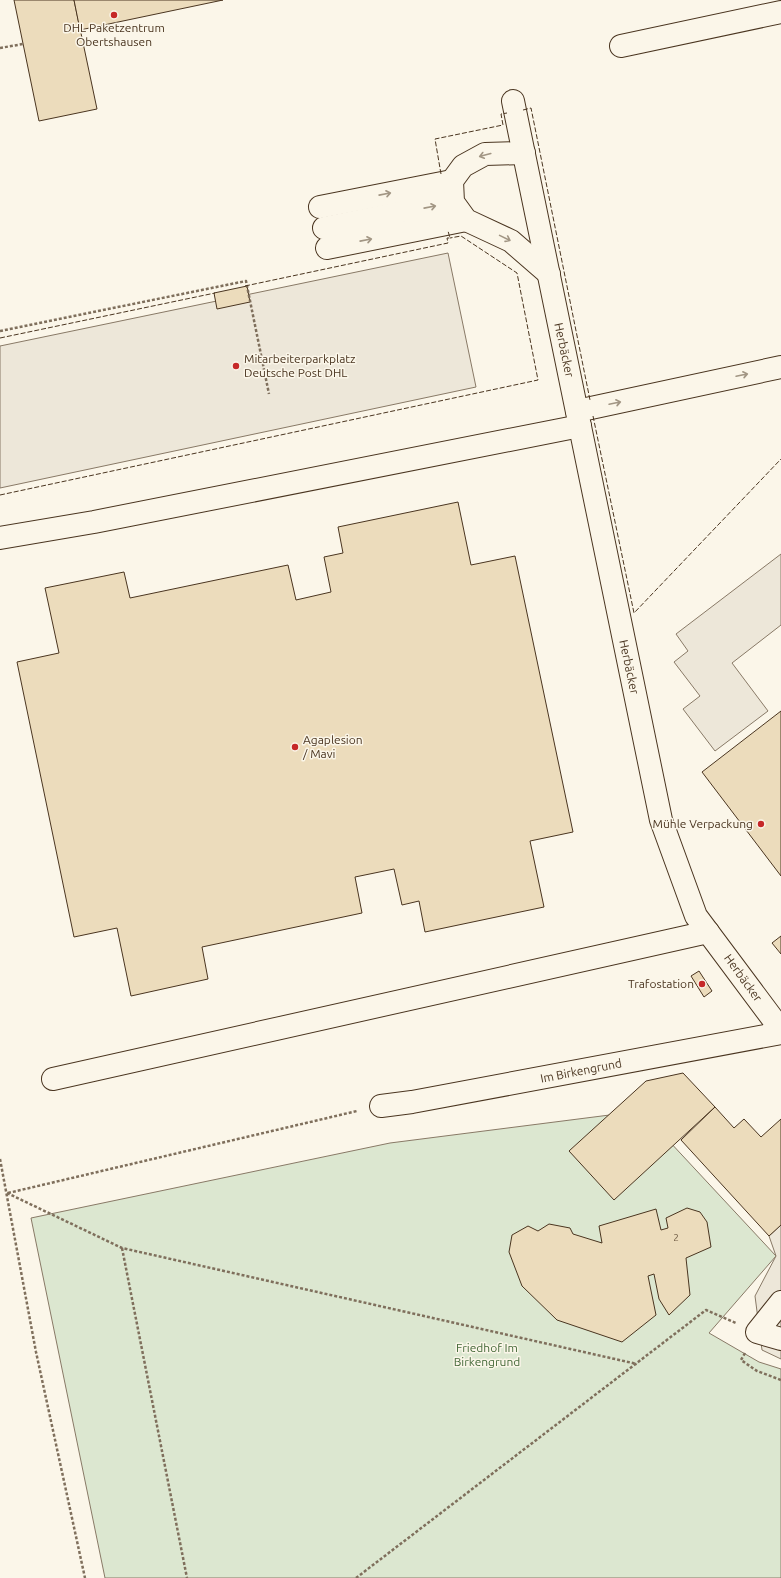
<svg xmlns="http://www.w3.org/2000/svg" width="781" height="1578" font-family="Ubuntu,sans-serif">
	<rect width="100%" height="100%" fill="#fbf6e9"/>
	<!-- green -->
	<polygon fill="#dce7d0" stroke="#887966" points="641,1111 776,1256 709,1333 759,1362 781,1369 781,1578 105,1578 31,1218 390,1143"/>
	<!-- parking -->
	<g fill="#ede7d9" stroke="#887966">
		<polygon points="448,253 476,387 0,488 0,346"/>
		<polygon points="781,554 781,625 732,663 768,711 715,751 683,709 700,696 674,662 688,651 676,634"/>
		<polygon points="781,1225 781,1359 762,1350 755,1296 776,1256 769,1236"/>
	</g>
	<!-- building -->
	<g fill="#ecdcbc" stroke="#4a3520">
		<polygon points="14,0 74,0 97,109 39,121"/>
		<polygon points="74,0 223,0 80,30"/>
		<polygon points="247,286 250,302 217,309 214,293"/>
		<polygon points="458,502 471,565 515,556 573,832 530,841 544,907 425,932 419,901 402,905 394,869 355,877 362,913 202,947 208,979 131,996 117,928 74,937 17,662 59,653 45,588 124,572 130,598 288,565 296,600 331,592 324,557 343,553 338,527"/>
		<polygon points="781,711 781,876 702,772"/>
		<polygon points="781,936 781,954 772,943"/>
		<polygon points="699,971 712,991 704,997 691,976"/>
		<polygon points="683,1073 715,1107 614,1200 569,1151 646,1081"/>
		<polygon points="715,1107 734,1128 744,1119 761,1137 781,1119 781,1225 769,1236 681,1140"/>
		<polygon points="687,1208 700,1212 707,1222 711,1247 686,1258 690,1295 669,1315 659,1299 654,1274 648,1276 656,1315 622,1342 557,1320 522,1286 509,1252 512,1235 528,1226 538,1231 549,1224 570,1228 573,1234 602,1243 599,1226 656,1209 661,1230 668,1228 666,1218"/>
	</g>
	<g fill="none" stroke-linecap="round" stroke-linejoin="round">
		<defs>
			<g id="minor">
				<polyline points="621,46 781,12"/>
				<polyline points="513,101 661,820 696,916 781,1030"/>
				<polyline points="524,153 485,154 463,166 452,181 453,202 466,220 511,241 549,274"/>
				<polyline points="320,207 452,181"/>
				<polyline points="324,228 453,202"/>
				<polyline points="327,248 466,220"/>
				<polyline points="577,411 781,367"/>
				<polyline points="0,538 94,522 580,426"/>
				<polyline points="53,1079 708,932"/>
				<polyline points="381,1106 412,1102 781,1033"/>
				<polyline points="781,1302 757,1332 781,1339"/>
			</g>
		</defs>
		<!-- minor casing -->
		<use href="#minor" stroke="#4a3520" stroke-width="24"/>
		<!-- path -->
		<g stroke="#7f6f5c" stroke-width="2.5" stroke-dasharray="3 2" stroke-linecap="butt">
			<polyline points="0,48 23,44"/>
			<polyline points="0,331 246,281 269,394"/>
			<polyline points="0,1159 36,1352 85,1578"/>
			<polyline points="7,1193 122,1248 637,1364"/>
			<polyline points="8,1193 357,1111"/>
			<polyline points="122,1248 187,1578"/>
			<polyline points="745,1353 741,1360 757,1371 781,1380"/>
			<polyline points="356,1578 706,1310 736,1323"/>
		</g>
		<!-- minor -->
		<use href="#minor" stroke="#fbf6e9" stroke-width="22"/>
		<!-- fence -->
		<g stroke="#4a3520" stroke-width="1" stroke-dasharray="5 2" stroke-linecap="butt">
			<polyline points="523,110 531,108 590,400"/>
			<polyline points="441,174 435,139 503,125 501,114 507,113"/>
			<polyline points="245,286 448,243 447,238 450,238 448,231"/>
			<polyline points="0,338 215,293"/>
			<polyline points="593,416 634,613 781,459"/>
			<polyline points="0,495 538,380 517,273 461,236 450,238"/>
		</g>
	</g>
	<!-- one-way arrows -->
	<defs><path id="oneway-shaft" d="M-6 0H5M1.5-3L5.5 0L1.5 3" fill="none" stroke-width="1.6" stroke-linecap="round" stroke-linejoin="round"/></defs>
	<g stroke="#a29684">
		<use href="#oneway-shaft" transform="translate(485 155) rotate(165)"/>
		<use href="#oneway-shaft" transform="translate(385 194) rotate(-11)"/>
		<use href="#oneway-shaft" transform="translate(430 207) rotate(-11)"/>
		<use href="#oneway-shaft" transform="translate(505 238) rotate(26)"/>
		<use href="#oneway-shaft" transform="translate(366 240) rotate(-11)"/>
		<use href="#oneway-shaft" transform="translate(742 375) rotate(-12)"/>
		<use href="#oneway-shaft" transform="translate(615 403) rotate(-12)"/>
	</g>
	<!-- markers -->
	<g fill="#c62828" stroke="#fbf6e9" stroke-width="1.5">
		<circle cx="114" cy="15" r="4"/>
		<circle cx="236" cy="366" r="4"/>
		<circle cx="295" cy="747" r="4"/>
		<circle cx="761" cy="824" r="4"/>
		<circle cx="702" cy="984" r="4"/>
	</g>
	<g text-anchor="middle" stroke-width="3" stroke-linejoin="round" paint-order="stroke">
		<!-- number labels -->
		<g font-size="10" fill="#725f47">
			<text x="676" y="1241">2</text>
		</g>
		<!-- poi labels -->
		<g font-size="12" fill="#4a3520" stroke="#fbf6e9" text-anchor="start">
			<text x="114" y="32" text-anchor="middle">DHL Paketzentrum<tspan x="114" dy="14">Obertshausen</tspan></text>
			<text x="244" y="363">Mitarbeiterparkplatz<tspan x="244" dy="14">Deutsche Post DHL</tspan></text>
			<text x="303" y="744">Agaplesion<tspan x="303" dy="14">/ Mavi</tspan></text>
			<text x="753" y="828" text-anchor="end">Mühle Verpackung</text>
			<text x="694" y="988" text-anchor="end">Trafostation</text>
		</g>
		<!-- street labels -->
		<g font-size="12" fill="#4a3520" stroke="#fbf6e9">
			<text transform="translate(564 350) rotate(78)" y="4">Herbäcker</text>
			<text transform="translate(629 667) rotate(78)" y="4">Herbäcker</text>
			<text transform="translate(743 978) rotate(54)" y="4">Herbäcker</text>
			<text transform="translate(581 1071) rotate(-11)" y="4">Im Birkengrund</text>
		</g>
		<!-- park labels -->
		<g font-size="12" fill="#436837" stroke="#fbf6e9">
			<text x="487" y="1352">Friedhof Im<tspan x="487" dy="14">Birkengrund</tspan></text>
		</g>
	</g>
</svg>
